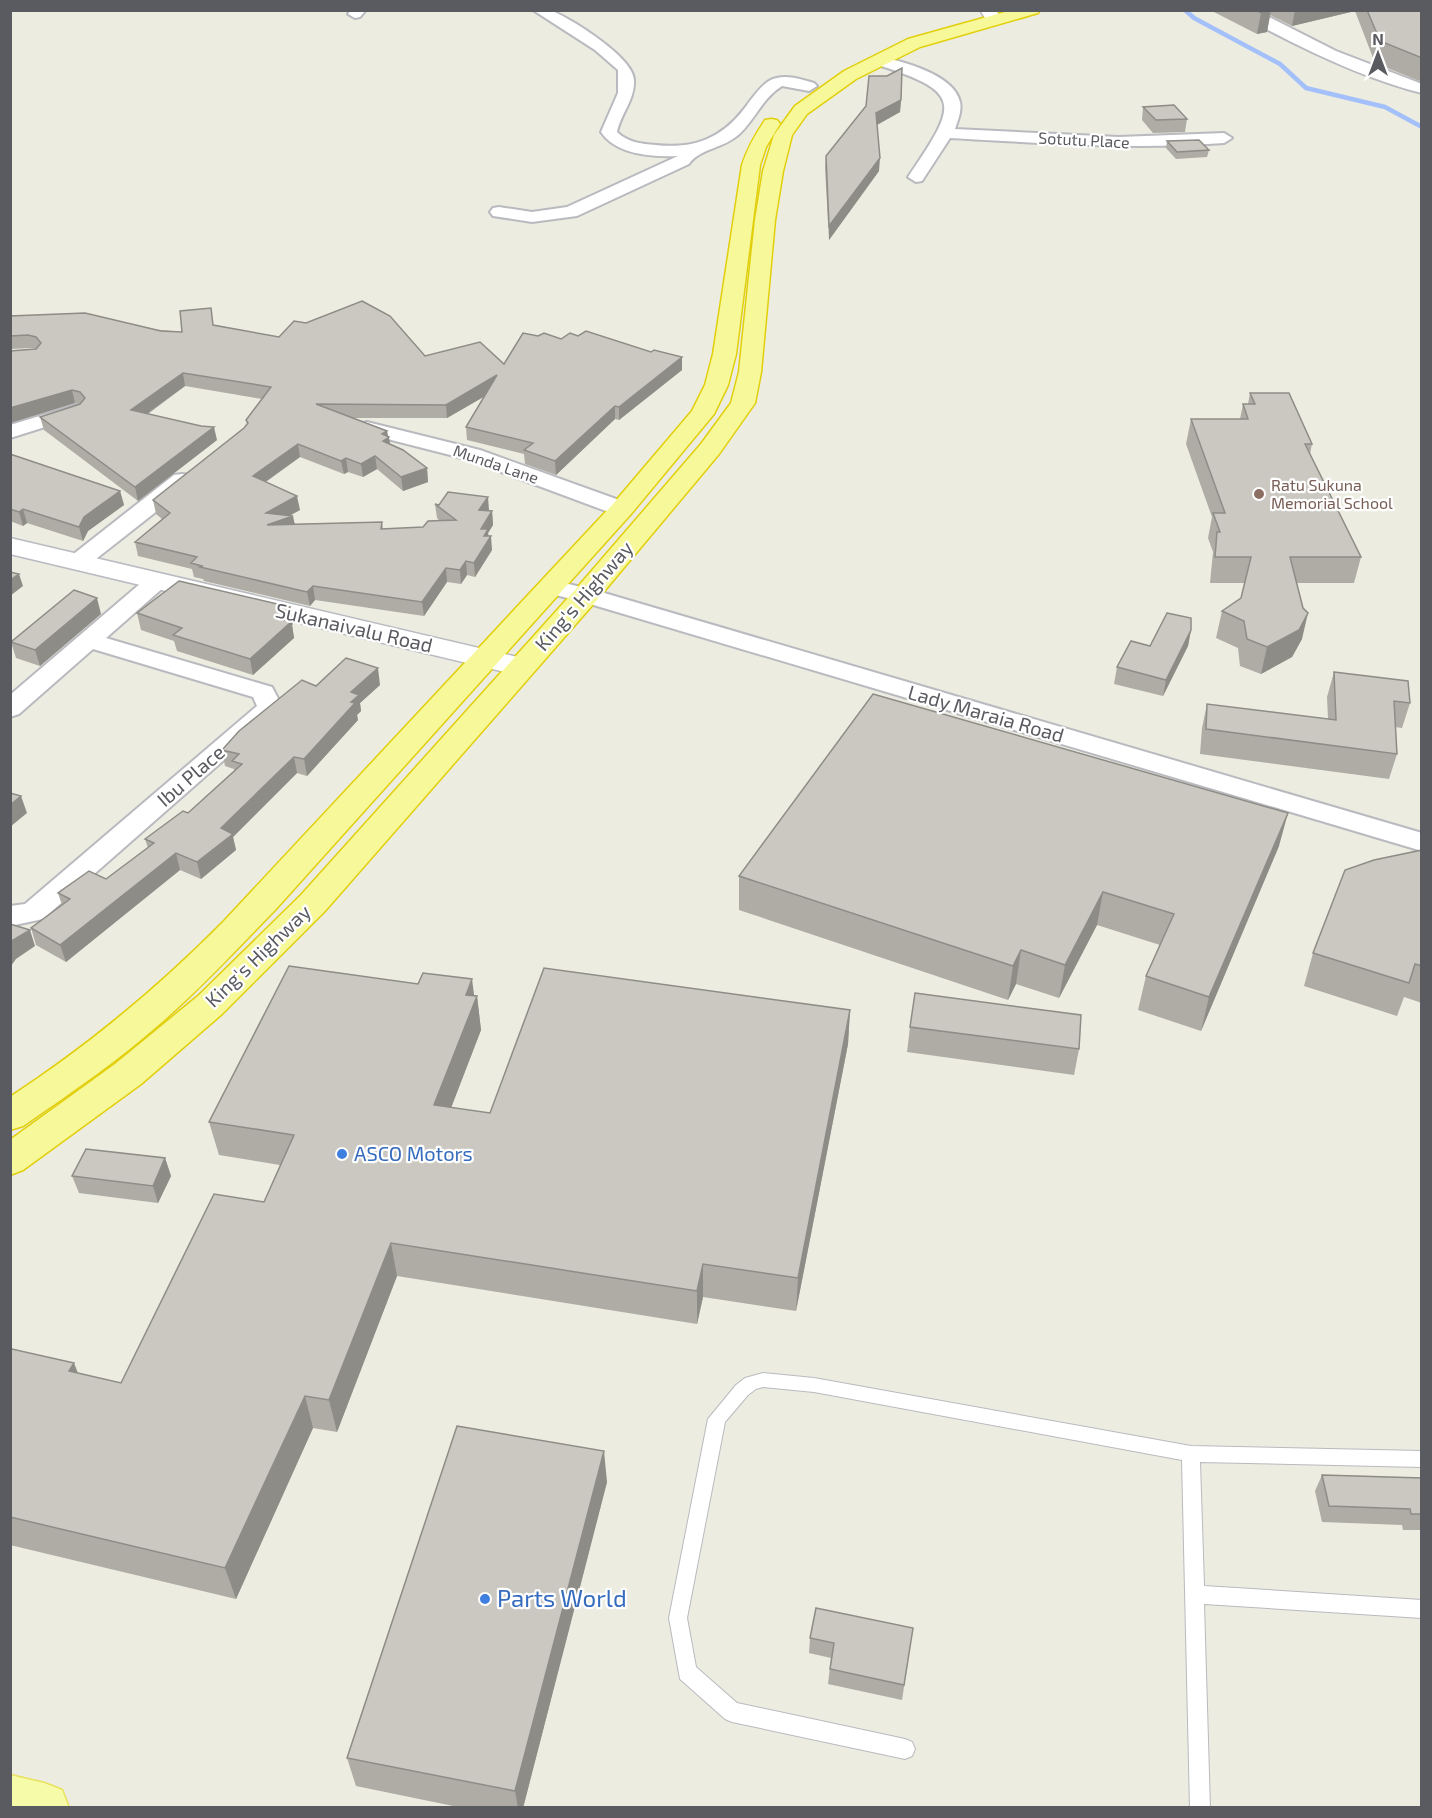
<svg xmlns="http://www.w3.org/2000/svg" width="1432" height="1818" font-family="'Exo 2',sans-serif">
	<rect width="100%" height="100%" fill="#ecece1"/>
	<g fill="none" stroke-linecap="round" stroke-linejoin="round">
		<!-- stream -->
		<polyline stroke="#a3c0fa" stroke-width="4.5" points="1185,10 1194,18 1280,64 1306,88 1385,107 1422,127"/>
		<defs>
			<polygon id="service" points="763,1373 814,1378 1191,1446 1422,1451 1422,1467 1200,1462 1204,1586 1422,1600 1422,1618 1204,1604 1210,1808 1190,1808 1182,1460 814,1392 763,1387 756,1389 748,1395 725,1422 687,1618 696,1667 737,1703 905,1739 912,1742 915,1749 912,1756 905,1759 732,1722 725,1719 680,1679 669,1618 708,1419 736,1385 745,1378"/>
			<g id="minor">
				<polygon points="351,10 366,10 360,17 355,18 348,14"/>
				<path d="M533,10C539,10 547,9 552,11C572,19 634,58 634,80C635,100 621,113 617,132C627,142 641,144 656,145C693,149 721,139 744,109C751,100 759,87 769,81C783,73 800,79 814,83L817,86L809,91L782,86C762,98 754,122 737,136C721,149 699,149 689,164L577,216L532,222L493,216L490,212L493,208L499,207L532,212L567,207L678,156C653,157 616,155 601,132L618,93V70L595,50Z"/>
				<path d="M1237,10H1255L1336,51L1422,84V93C1369,80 1316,55 1268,30C1258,24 1245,19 1237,10Z"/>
				<path d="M877,56C901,61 954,74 960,102C962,111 958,120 955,129L1119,137L1224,133L1232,138L1224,143C1132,150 1042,143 950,138L922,181L916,182L908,177C959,102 964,92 872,63L870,60Z"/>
				<polygon points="76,405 83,407 86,411 83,415 10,438 10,425"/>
				<polygon points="367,422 480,450 630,504 633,509 630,514 622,516 614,514 466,459 360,432 357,428 360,424"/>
				<polygon points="182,474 190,475 193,480 190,485 87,566 79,568 71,566 68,561 71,556 174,475"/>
				<polygon points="156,575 164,577 168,582 164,587 106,638 272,687 283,708 43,919 10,926 10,906 25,904 257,706 253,697 93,649 19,714 10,717 10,695 148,577"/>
				<polygon points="551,580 594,590 1422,833 1422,851 580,601 543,592 539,587 543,582"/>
			</g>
			<polygon id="tertiary" points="980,10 996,10 1002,20 1000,23 988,23"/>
			<polygon id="secondary" points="10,538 522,658 532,661 536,667 532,673 522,676 10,554"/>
			<polygon id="primary" points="10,1775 44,1783 62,1790 69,1808 10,1808"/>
			<g id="trunk">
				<polygon points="1012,10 1040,10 1038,13 920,47 856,79 807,114 792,135 783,171 775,220 761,372 755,403 719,454 596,601 325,911 222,1014 141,1084 23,1170 10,1175 10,1140 115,1064 198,996 301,895 576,589 701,444 731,403 739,372 755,220 763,171 774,135 795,106 844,71 908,39"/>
				<path d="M771,119L777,120L780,124L766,147L760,165L736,354L728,385L714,414L631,514L276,909C239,947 202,987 162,1022C119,1060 71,1093 23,1126L10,1130V1097C89,1045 158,988 224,921L613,504L692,411L705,385L713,354L742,165C747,149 755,135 765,120Z"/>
			</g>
		</defs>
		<!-- service casing -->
		<use href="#service" stroke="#b9babf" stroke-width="2"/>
		<!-- minor casing -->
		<use href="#minor" stroke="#b9babf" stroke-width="4"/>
		<!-- tertiary casing -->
		<use href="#tertiary" stroke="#b9babf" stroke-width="3"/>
		<!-- secondary casing -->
		<use href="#secondary" stroke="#babbc2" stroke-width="3"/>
		<!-- primary casing -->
		<use href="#primary" stroke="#eae25c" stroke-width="3"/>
		<!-- trunk casing -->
		<use href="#trunk" stroke="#e2cf0b" stroke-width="3"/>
		<!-- service -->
		<use href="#service" fill="#fff" fill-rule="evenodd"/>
		<!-- minor -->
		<use href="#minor" fill="#fff" fill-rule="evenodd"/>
		<!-- tertiary -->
		<use href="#tertiary" fill="#fff" fill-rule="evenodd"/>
		<!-- secondary -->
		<use href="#secondary" fill="#fff" fill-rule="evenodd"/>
		<!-- primary -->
		<use href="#primary" fill="#f5fba8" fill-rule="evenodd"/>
		<!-- trunk -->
		<use href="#trunk" fill="#f6f89a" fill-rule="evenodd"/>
	</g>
	<!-- wall -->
	<g fill="#aeaca5">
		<polygon points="1210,10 1422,10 1422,82 1375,63 1355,11 1292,26 1270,15 1267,32 1257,34"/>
		<polygon points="901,100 900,112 877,125 879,171 829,240 825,168 826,156"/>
		<polygon points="1143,107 1187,119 1185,132 1153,133 1142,120"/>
		<polygon points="1167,141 1209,150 1207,157 1176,159 1166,148"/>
		<polygon points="10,312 12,316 182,332 214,325 279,337 425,356 504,364 538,336 561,339 682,370 619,420 615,419 556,475 525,464 524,454 467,440 466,427 485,396 447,418 352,418 387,431 390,444 427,468 428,482 403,491 377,469 363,477 348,472 344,474 300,457 266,482 300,510 289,515 295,524 382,522 383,529 423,527 440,521 437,518 435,504 492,511 493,525 488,533 492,550 475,577 467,575 461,584 447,582 424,616 315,600 310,606 204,581 203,579 194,577 192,569 138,556 135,542 162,519 156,514 153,500 244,428 247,424 246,420 262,399 185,386 148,414 217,440 138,501 44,430 40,417 80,404 75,403 10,423 10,351 36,349 32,348 10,349"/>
		<polygon points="1250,393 1312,444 1310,454 1361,557 1354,583 1297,583 1302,639 1292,657 1261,674 1240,666 1238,648 1216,638 1222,611 1241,598 1245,583 1210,583 1213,552 1208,538 1212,517 1186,444 1191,419 1240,419 1243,404 1248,404"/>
		<polygon points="10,454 120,491 124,505 88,531 83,541 27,523 23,526 10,521"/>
		<polygon points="290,607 293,624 292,625 294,638 253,675 177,651 174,641 141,630 137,613"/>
		<polygon points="101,614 40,666 16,658 11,642"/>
		<polygon points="1191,630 1188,646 1163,696 1114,684 1117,667 1150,646"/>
		<polygon points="1334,672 1410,703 1402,728 1395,727 1397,754 1389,779 1200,754 1202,728 1207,704 1328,719 1327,697"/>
		<polygon points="380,685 360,703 361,711 357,715 358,720 307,776 297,773 233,837 236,850 201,879 180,870 66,962 36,945 31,928 62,905 58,893 106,879 148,848 145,839 188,813 234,771 234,769 225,766 222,750 316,686"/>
		<polygon points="1279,846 1201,1031 1138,1010 1146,976 1160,945 1097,925 1059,998 1016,984 1008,1000 739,910 739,876"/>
		<polygon points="1422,850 1422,1003 1404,997 1397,1016 1304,986 1313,953"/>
		<polygon points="474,996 477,996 481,1030 451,1108 490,1113 850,1010 848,1044 796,1311 703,1297 697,1324 397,1276 337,1432 313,1428 236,1599 10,1545 10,1351 78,1373 121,1383 264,1202 280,1165 219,1155 209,1122"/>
		<polygon points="910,1027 1079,1049 1074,1075 907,1052"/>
		<polygon points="165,1158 171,1176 158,1203 79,1193 72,1176"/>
		<polygon points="1322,1475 1422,1478 1422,1530 1403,1530 1402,1525 1322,1522 1315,1491"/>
		<polygon points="607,1482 523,1808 463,1808 356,1786 347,1758"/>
		<polygon points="913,1628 902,1700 828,1684 831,1658 809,1653 810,1638"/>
	</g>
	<!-- shaded-wall -->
	<g fill="#8d8c86">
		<polygon points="1271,10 1267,32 1257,34 1261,13"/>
		<polygon points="1295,10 1355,10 1355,11 1292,26"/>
		<polygon points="901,100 900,112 875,126 876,113"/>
		<polygon points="880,158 879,171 829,240 829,226"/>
		<polygon points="682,357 682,370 619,420 619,407"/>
		<polygon points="183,373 185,386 134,423 131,410"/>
		<polygon points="497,375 499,388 447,418 446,405"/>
		<polygon points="72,390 75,403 10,423 10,408"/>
		<polygon points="615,406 615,419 556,475 555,461"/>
		<polygon points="214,427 217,440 138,501 135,487"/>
		<polygon points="387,431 388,438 389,437 391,451 384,455 382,434"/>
		<polygon points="298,444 300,457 255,489 253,476"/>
		<polygon points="375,456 377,469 363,477 361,464"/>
		<polygon points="346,458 348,472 344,474 341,461"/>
		<polygon points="427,468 428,482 403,491 401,477"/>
		<polygon points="120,491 124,505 88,531 83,541 79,527 84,517"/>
		<polygon points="297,496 300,510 282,520 293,516 296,530 267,525 266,513"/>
		<polygon points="488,497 489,510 481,524 479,510"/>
		<polygon points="23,509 27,523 23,526 19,512"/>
		<polygon points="492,511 493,525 488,533 489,539 491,536 492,550 475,577 474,563 481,529"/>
		<polygon points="466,561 467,575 461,584 460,570"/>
		<polygon points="446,568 447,582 424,616 422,602"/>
		<polygon points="19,574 23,586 10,596 10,580"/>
		<polygon points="313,586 315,600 310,606 307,592"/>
		<polygon points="97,598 101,614 40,666 35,650"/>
		<polygon points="290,607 293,624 292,625 294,638 253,675 250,659 280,619"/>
		<polygon points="1308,613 1302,639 1292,657 1261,674 1267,647"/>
		<polygon points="1191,630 1188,646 1163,696 1166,680"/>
		<polygon points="378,668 380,685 360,703 361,711 357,715 358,720 307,776 304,759 351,692"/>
		<polygon points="294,757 297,773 233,837 236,850 201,879 197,862 221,828"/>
		<polygon points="21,796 27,813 10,827 10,805"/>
		<polygon points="1288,813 1279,846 1201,1031 1209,997"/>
		<polygon points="176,853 180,870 66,962 60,945"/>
		<polygon points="1103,892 1097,925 1059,998 1065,965"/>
		<polygon points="30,930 35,946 16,959 11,966 10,942"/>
		<polygon points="1021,950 1016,984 1008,1000 1013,966"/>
		<polygon points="472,979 475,1002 477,996 481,1030 439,1139 434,1105 466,995"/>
		<polygon points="850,1010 848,1044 796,1311 798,1278"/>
		<polygon points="165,1158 171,1176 158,1203 153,1186"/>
		<polygon points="391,1243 397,1276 337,1432 329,1400"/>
		<polygon points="703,1264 703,1297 697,1324 697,1291"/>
		<polygon points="74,1363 87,1396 69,1371"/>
		<polygon points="305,1396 313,1428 236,1599 225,1568"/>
		<polygon points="604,1451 607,1482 523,1808 518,1808 515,1791"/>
	</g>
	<!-- building -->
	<g fill="#cac8c0" stroke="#8d8c86" stroke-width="1.5">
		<polygon points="1256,10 1270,10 1261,13"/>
		<polygon points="1367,10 1422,10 1422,58 1380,41"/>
		<polygon points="902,68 901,100 876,113 880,158 829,226 826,156 866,106 869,76 887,76"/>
		<polygon points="1174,105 1187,119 1156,120 1143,107"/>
		<polygon points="1199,140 1209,150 1177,152 1167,141"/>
		<polygon points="362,301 390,316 425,356 480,342 504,364 523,333 538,336 544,333 561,339 570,333 578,336 586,331 651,352 654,350 682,357 619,407 615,406 555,461 524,450 533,443 466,427 497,375 446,405 316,404 387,431 382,434 389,437 383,441 403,450 427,468 401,477 375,456 361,464 346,458 341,461 298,444 253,476 297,496 266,513 293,516 267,525 382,522 381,529 423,527 428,521 456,520 435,504 439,505 448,492 488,497 479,510 492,511 481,529 488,529 484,536 491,536 474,563 466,561 460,570 446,568 422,602 313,586 307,592 200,567 202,566 191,563 197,557 135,542 170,513 153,500 244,428 248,423 246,420 271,387 183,373 131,410 201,426 214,427 135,487 40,417 80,404 85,398 80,392 72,390 10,408 10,351 36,349 41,343 36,337 28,335 10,336 10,316 85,313 161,331 182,332 180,311 211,308 213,325 279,337 294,321 306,323"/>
		<polygon points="1250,393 1289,393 1312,444 1305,444 1361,557 1290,557 1303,608 1308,613 1299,630 1267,647 1247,639 1244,621 1222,611 1241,598 1251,557 1215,557 1217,532 1220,532 1213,513 1225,513 1191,419 1248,419 1243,404 1255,404"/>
		<polygon points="10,454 120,491 84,517 79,527 23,509 19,512 10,509"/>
		<polygon points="10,572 19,574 10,580"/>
		<polygon points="179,581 290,607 280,619 291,622 250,659 173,635 182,628 137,613"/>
		<polygon points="74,590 97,598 35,650 11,642"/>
		<polygon points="1167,613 1191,618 1191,630 1166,680 1117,667 1131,641 1150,646"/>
		<polygon points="346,658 378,668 351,692 359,695 351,702 355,703 304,759 294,757 221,828 233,834 197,862 176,853 60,945 31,928 70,899 58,893 89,871 106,879 154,843 145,839 183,811 188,813 242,764 232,761 239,754 222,750 239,731 302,680 316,686"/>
		<polygon points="1334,672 1408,681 1410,703 1394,701 1397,754 1206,729 1207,704 1336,720"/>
		<polygon points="873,694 1288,813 1209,997 1146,976 1174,914 1103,892 1065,965 1021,950 1013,966 739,876"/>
		<polygon points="10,793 21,796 10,805"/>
		<polygon points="1422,850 1422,966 1415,964 1409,983 1313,953 1345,870 1374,860"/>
		<polygon points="10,924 30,930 10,942"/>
		<polygon points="289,966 418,984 423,973 472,979 466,995 477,996 434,1105 490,1113 544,968 850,1010 798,1278 703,1264 697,1291 391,1243 329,1400 305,1396 225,1568 10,1517 10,1351 12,1349 74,1363 69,1371 121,1383 214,1194 264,1202 294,1135 209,1122"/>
		<polygon points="915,993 1081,1015 1079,1049 910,1027"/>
		<polygon points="86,1149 165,1158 153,1186 72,1176"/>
		<polygon points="457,1426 604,1451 515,1791 347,1758"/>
		<polygon points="1322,1475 1422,1478 1422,1514 1411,1514 1410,1509 1329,1506"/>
		<polygon points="816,1608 913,1628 904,1685 830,1669 834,1643 810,1638"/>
	</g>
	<!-- markers -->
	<circle fill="#8d6e63" stroke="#fff" stroke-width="2" cx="1259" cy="494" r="6"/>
	<g fill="#3f7fe0" stroke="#fff" stroke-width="2">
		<circle cx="342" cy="1154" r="6"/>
		<circle cx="485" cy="1599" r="6"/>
	</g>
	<g text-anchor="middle" stroke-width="4.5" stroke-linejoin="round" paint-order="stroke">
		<!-- far-street labels -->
		<g font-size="16" fill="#5a5b61" stroke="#fff">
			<text transform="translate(1084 140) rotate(3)" y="6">Sotutu Place</text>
			<text transform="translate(496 464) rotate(19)" y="6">Munda Lane</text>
		</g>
		<!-- far-education labels -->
		<g font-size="16" fill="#785e54" stroke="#fff" text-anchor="start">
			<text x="1271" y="491">Ratu Sukuna<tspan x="1271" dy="18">Memorial School</tspan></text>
		</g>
		<!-- street labels -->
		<g font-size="20" fill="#5a5b61" stroke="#fff">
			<text transform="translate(584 596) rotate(-49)" y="7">King's Highway</text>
			<text transform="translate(354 628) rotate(13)" y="7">Sukanaivalu Road</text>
			<text transform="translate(986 714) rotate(16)" y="7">Lady Maraia Road</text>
			<text transform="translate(191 776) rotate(-41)" y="7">Ibu Place</text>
			<text transform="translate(258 956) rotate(-44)" y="7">King's Highway</text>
		</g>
		<!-- shop labels -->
		<g font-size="20" fill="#366cbe" stroke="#fff" text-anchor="start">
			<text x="354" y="1161">ASCO Motors</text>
		</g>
		<!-- near-shop labels -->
		<g font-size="24" fill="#366cbe" stroke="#fff" text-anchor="start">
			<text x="497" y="1607">Parts World</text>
		</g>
	</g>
	<!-- border -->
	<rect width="1432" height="1818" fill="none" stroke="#5a5b61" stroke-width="24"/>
	<!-- north arrow -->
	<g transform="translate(1378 54)" stroke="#ffffff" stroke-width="4.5" paint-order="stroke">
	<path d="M0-4.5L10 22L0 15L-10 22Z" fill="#5a5b61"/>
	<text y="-9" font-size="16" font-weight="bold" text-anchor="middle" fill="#5a5b61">N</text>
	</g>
</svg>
